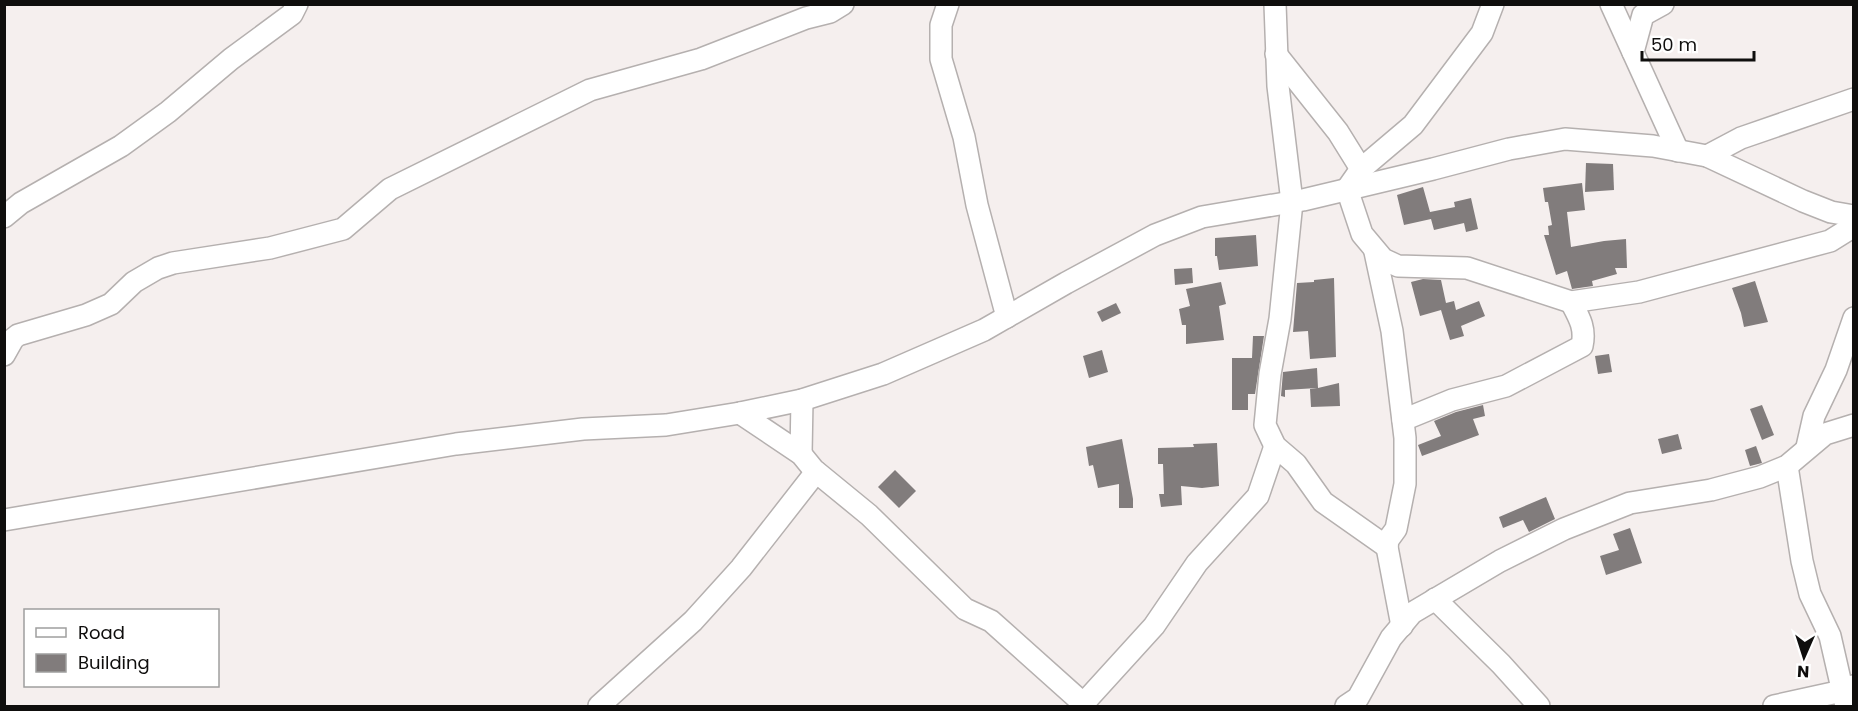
<svg xmlns="http://www.w3.org/2000/svg" width="1858" height="711" font-family="Poppins,sans-serif">
	<rect width="100%" height="100%" fill="#f5efee"/>
	<!-- building -->
	<g fill="#817c7c">
		<polygon points="1586,163 1613,164 1614,190 1585,192"/>
		<polygon points="1582,183 1585,210 1567,212 1571,247 1604,241 1626,239 1627,268 1615,268 1617,274 1592,281 1593,286 1572,289 1567,271 1556,275 1544,235 1549,235 1548,226 1552,225 1548,202 1545,202 1543,188"/>
		<polygon points="1423,187 1430,212 1455,207 1454,202 1471,198 1478,229 1466,232 1464,223 1434,230 1431,219 1404,225 1397,195"/>
		<polygon points="1256,235 1258,266 1219,270 1217,256 1215,256 1215,238"/>
		<polygon points="1192,268 1193,283 1175,285 1174,269"/>
		<polygon points="1334,278 1336,357 1310,359 1308,331 1293,332 1297,283 1314,282 1314,280"/>
		<polygon points="1423,279 1441,280 1446,303 1454,301 1456,310 1479,301 1485,316 1461,326 1464,336 1450,340 1441,310 1420,316 1411,282"/>
		<polygon points="1755,281 1768,322 1744,327 1741,313 1732,288"/>
		<polygon points="1221,282 1226,304 1219,306 1224,340 1186,344 1186,325 1182,325 1179,309 1190,306 1186,289"/>
		<polygon points="1116,303 1121,313 1102,322 1097,312"/>
		<polygon points="1253,336 1264,336 1255,394 1248,394 1248,410 1232,410 1232,358 1252,358"/>
		<polygon points="1102,350 1108,372 1089,378 1083,356"/>
		<polygon points="1609,354 1612,372 1598,374 1595,356"/>
		<polygon points="1317,368 1318,388 1339,383 1340,406 1311,407 1310,389 1317,388 1285,390 1285,397 1281,396 1283,372"/>
		<polygon points="1483,405 1485,416 1473,419 1479,435 1422,456 1418,445 1441,436 1434,421 1456,412"/>
		<polygon points="1762,405 1774,435 1762,440 1750,409"/>
		<polygon points="1678,434 1682,449 1662,454 1658,439"/>
		<polygon points="1122,439 1133,499 1133,508 1119,508 1119,484 1098,488 1093,465 1089,466 1086,447"/>
		<polygon points="1217,443 1219,486 1202,488 1181,486 1182,505 1161,507 1159,494 1164,494 1163,464 1158,464 1158,448 1194,447 1193,444"/>
		<polygon points="1756,446 1762,463 1750,466 1745,450"/>
		<polygon points="895,470 916,491 899,508 878,487"/>
		<polygon points="1546,497 1555,519 1529,532 1523,520 1503,528 1499,517"/>
		<polygon points="1630,528 1642,563 1606,575 1600,556 1619,550 1613,534"/>
	</g>
	<g fill="none" stroke-linecap="round" stroke-linejoin="round">
		<defs>
			<g id="minor">
				<polyline points="948,4 941,25 941,59 964,137 977,205 1007,317"/>
				<polyline points="1275,4 1278,86 1292,202 1280,319 1270,374 1265,425 1275,446 1296,464 1323,502 1387,547"/>
				<polyline points="1493,4 1482,33 1413,125 1361,169 1347,189 1362,234 1383,259 1398,266 1467,268 1571,302 1639,292 1830,241 1854,226"/>
				<polyline points="1611,4 1678,151"/>
				<polyline points="1633,52 1643,15 1663,4"/>
				<polyline points="1276,54 1338,132 1361,169"/>
				<polyline points="1707,156 1741,138 1854,99"/>
				<polyline points="4,217 21,203 121,146 168,112 231,59 292,14 297,4"/>
				<polyline points="1375,252 1392,331 1405,438 1405,484 1396,529 1388,540 1387,547 1402,626"/>
				<polyline points="4,355 13,339 18,335 86,315 111,304 134,282 158,268 173,263 270,248 343,229 390,189 590,90 701,59 806,18 830,12 843,4"/>
				<polyline points="740,413 801,454 814,470 869,515 965,609 991,621 1086,706"/>
				<path d="M1403,420L1452,400L1506,386L1582,346C1586,328 1579,317 1571,302"/>
				<polyline points="1807,447 1814,416 1836,370 1854,318"/>
				<polyline points="801,454 802,400"/>
				<polyline points="1787,466 1802,561 1810,594 1830,636 1846,706"/>
				<polyline points="4,520 456,444 583,429 666,425 740,413 802,400 883,374 984,330 1066,283 1155,235 1202,217 1303,200 1433,169 1509,149 1565,139 1653,146 1707,156 1803,201 1831,212 1854,216"/>
				<polyline points="1435,599 1501,664 1539,706"/>
				<polyline points="1083,704 1154,626 1197,563 1258,496 1275,446"/>
				<polyline points="599,706 693,621 741,568 816,472"/>
				<polyline points="1346,706 1358,698 1391,638 1412,613 1500,561 1564,529 1630,503 1711,490 1760,477 1787,466 1825,434 1854,425"/>
				<polyline points="1774,706 1842,691 1853,686"/>
			</g>
		</defs>
		<!-- minor casing -->
		<use href="#minor" stroke="#b5b0af" stroke-width="24"/>
		<!-- minor -->
		<use href="#minor" stroke="#fff" stroke-width="21"/>
	</g>
	<!-- border -->
	<rect width="1858" height="711" fill="none" stroke="#0f0e0d" stroke-width="12"/>
	<!-- legend -->
	<rect x="24" y="609" width="195" height="78" fill="#ffffff" stroke="#9f9f9e" stroke-width="1.5"/>
	<rect x="36" y="628" width="30" height="9" fill="#ffffff" stroke="#9f9f9e" stroke-width="1.5"/>
	<text x="78" y="639" font-size="18" fill="#0f0e0d">Road</text>
	<rect x="36" y="654" width="30" height="18" fill="#817c7c" stroke="#9f9f9e" stroke-width="1.5"/>
	<text x="78" y="669" font-size="18" fill="#0f0e0d">Building</text>
	<!-- north arrow -->
	<g transform="translate(1804 657) rotate(183)" stroke="#ffffff" stroke-width="4.5" paint-order="stroke">
	<path d="M0-4.5L10 22L0 15L-10 22Z" fill="#0f0e0d"/>
	<text y="-9" font-size="16" font-weight="bold" text-anchor="middle" fill="#0f0e0d">N</text>
	</g>
	<!-- scale -->
	<path d="M1642 51v9h112v-9" fill="none" stroke="#0f0e0d" stroke-width="3"/>
	<text x="1651" y="51" font-size="18" fill="#0f0e0d" stroke="#ffffff" stroke-width="4.5" paint-order="stroke">50 m</text>
</svg>
